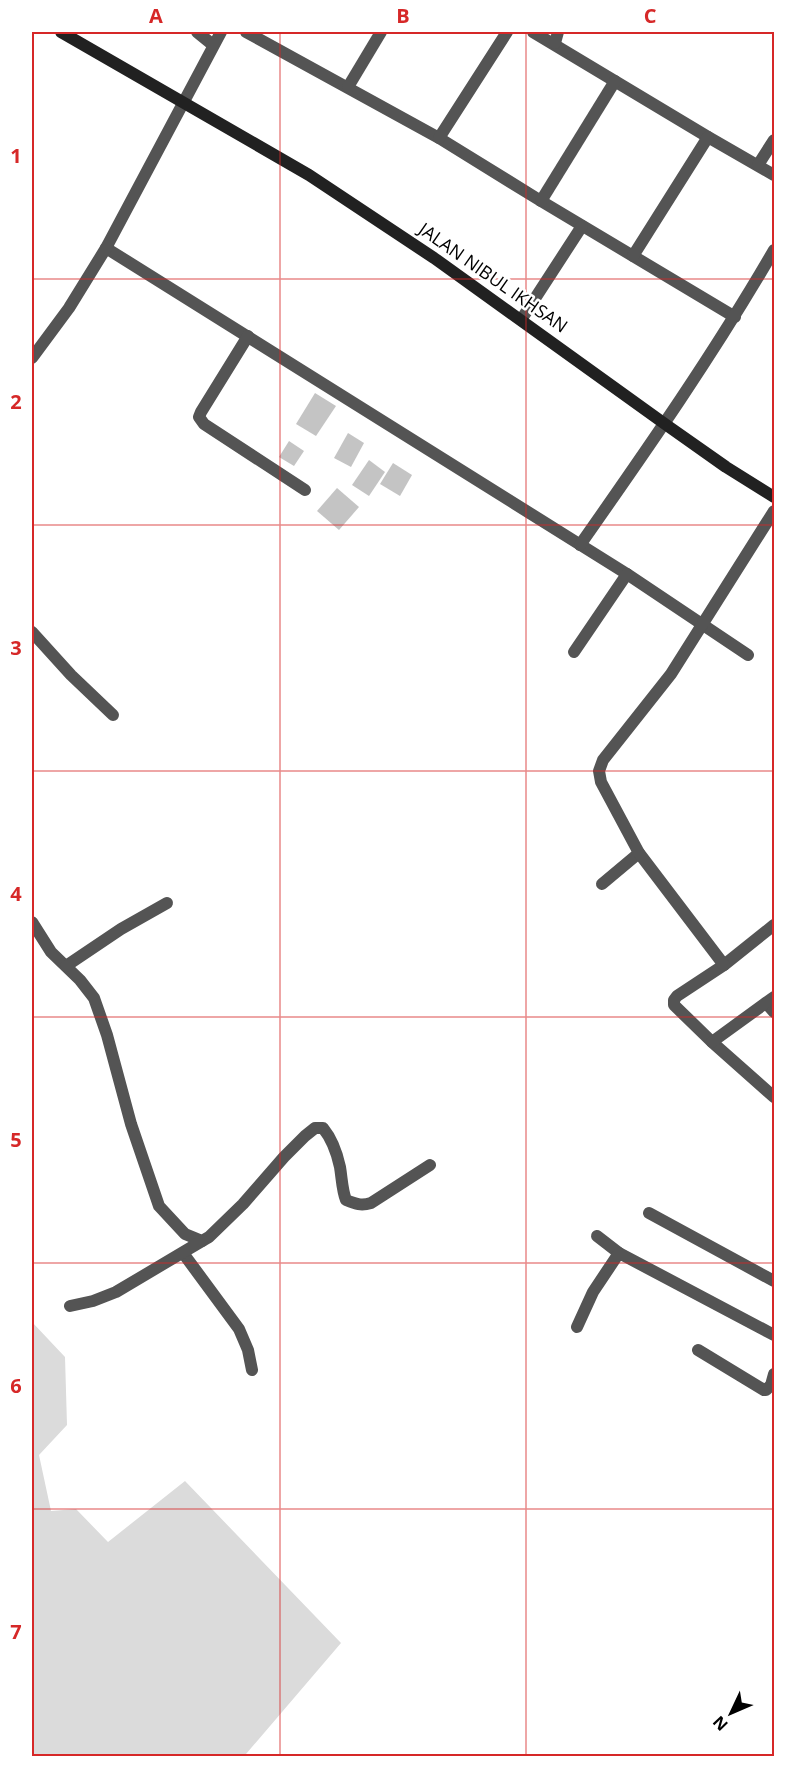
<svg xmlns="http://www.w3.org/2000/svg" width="806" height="1788" font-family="'Open Sans',sans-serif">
	<rect width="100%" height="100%" fill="#fff"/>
	<!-- green -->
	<polygon fill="#dbdbdb" points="32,1322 65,1357 67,1425 39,1455 51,1511 76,1509 108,1542 185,1481 341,1643 246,1754 248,1756 32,1756"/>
	<!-- building -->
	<g fill="#c4c4c4">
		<polygon points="315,393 336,406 316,436 296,424"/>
		<polygon points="348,433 364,443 351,467 334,458"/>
		<polygon points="289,441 304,451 294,466 279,457"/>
		<polygon points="369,460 385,472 369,496 352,485"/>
		<polygon points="393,463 412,475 400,496 380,484"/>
		<polygon points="337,488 359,507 339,530 317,511"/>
	</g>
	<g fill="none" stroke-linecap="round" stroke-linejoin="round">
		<!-- street -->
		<g stroke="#545454" stroke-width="12">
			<polyline points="197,32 213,45"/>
			<polyline points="246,32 439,138 541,201 735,317"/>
			<polyline points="533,32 708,137 774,175"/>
			<polyline points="555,43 558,32"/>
			<polyline points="348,87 381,32"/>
			<polyline points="439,138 507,32"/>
			<polyline points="758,165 774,140"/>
			<polyline points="541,201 615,81"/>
			<polyline points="106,248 627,574 748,655"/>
			<polyline points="633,256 708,137"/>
			<polyline points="521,320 582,226"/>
			<polyline points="248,336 201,412 199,417 204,424 305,490"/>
			<polyline points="32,358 69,308 106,248 221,32"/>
			<path d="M580,545C648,448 715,352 774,250"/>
			<polyline points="32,632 71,675 113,715"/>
			<polyline points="574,652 627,574"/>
			<polyline points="602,884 639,853"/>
			<path d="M32,922L51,952L80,980L94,998L107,1035L131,1124L159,1206L185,1234L202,1241L209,1237L243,1204L284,1157L305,1136L315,1128H323C332,1139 337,1153 340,1167C342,1179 342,1190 346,1200C356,1204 361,1206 371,1203L430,1165"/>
			<polyline points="774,925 724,965 677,996 674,1000 674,1005 712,1042 774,1097"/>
			<polyline points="724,965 639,853 601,782 599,771 603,760 671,674 774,511"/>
			<polyline points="66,966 121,929 167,903"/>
			<polyline points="766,1003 774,1012"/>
			<polyline points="712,1042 774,997"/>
			<polyline points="649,1213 774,1281"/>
			<polyline points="597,1236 619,1253"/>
			<polyline points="183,1253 239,1329 248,1350 252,1370"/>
			<polyline points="70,1306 93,1301 116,1292 202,1241"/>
			<polyline points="577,1327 593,1292 619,1253 774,1335"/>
			<polyline points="698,1350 764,1390 766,1390 771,1385 774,1374"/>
		</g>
		<!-- secondary -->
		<polyline stroke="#212121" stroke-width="12" points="61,32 309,175 434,258 665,424 726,467 774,497"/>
	</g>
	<!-- grid -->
	<path fill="none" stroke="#d62828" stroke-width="1.5" stroke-opacity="0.55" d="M280,32V1756M526,32V1756M32,279H774M32,525H774M32,771H774M32,1017H774M32,1263H774M32,1509H774"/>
	<g text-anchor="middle" stroke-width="5" stroke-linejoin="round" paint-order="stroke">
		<!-- street labels -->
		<g font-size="18" fill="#000" stroke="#fff">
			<text transform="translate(493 278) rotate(35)" y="6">JALAN NIBUL IKHSAN</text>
		</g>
	</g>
	<!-- border -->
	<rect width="806" height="1788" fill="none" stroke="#ffffff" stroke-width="66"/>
	<!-- north arrow -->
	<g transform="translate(731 1713) rotate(226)" stroke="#ffffff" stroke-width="4.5" paint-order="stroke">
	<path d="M0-4.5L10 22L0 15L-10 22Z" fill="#000000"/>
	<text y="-9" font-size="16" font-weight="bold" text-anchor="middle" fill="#000000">N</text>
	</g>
	<rect x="33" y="33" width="740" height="1722" fill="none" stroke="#d62828" stroke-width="2"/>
	<g font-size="20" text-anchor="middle" font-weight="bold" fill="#d62828">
		<text x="156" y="23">A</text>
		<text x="403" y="23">B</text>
		<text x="650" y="23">C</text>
		<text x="16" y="163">1</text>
		<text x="16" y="409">2</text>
		<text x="16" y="655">3</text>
		<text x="16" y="901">4</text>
		<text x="16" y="1147">5</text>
		<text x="16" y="1393">6</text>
		<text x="16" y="1639">7</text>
	</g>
</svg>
